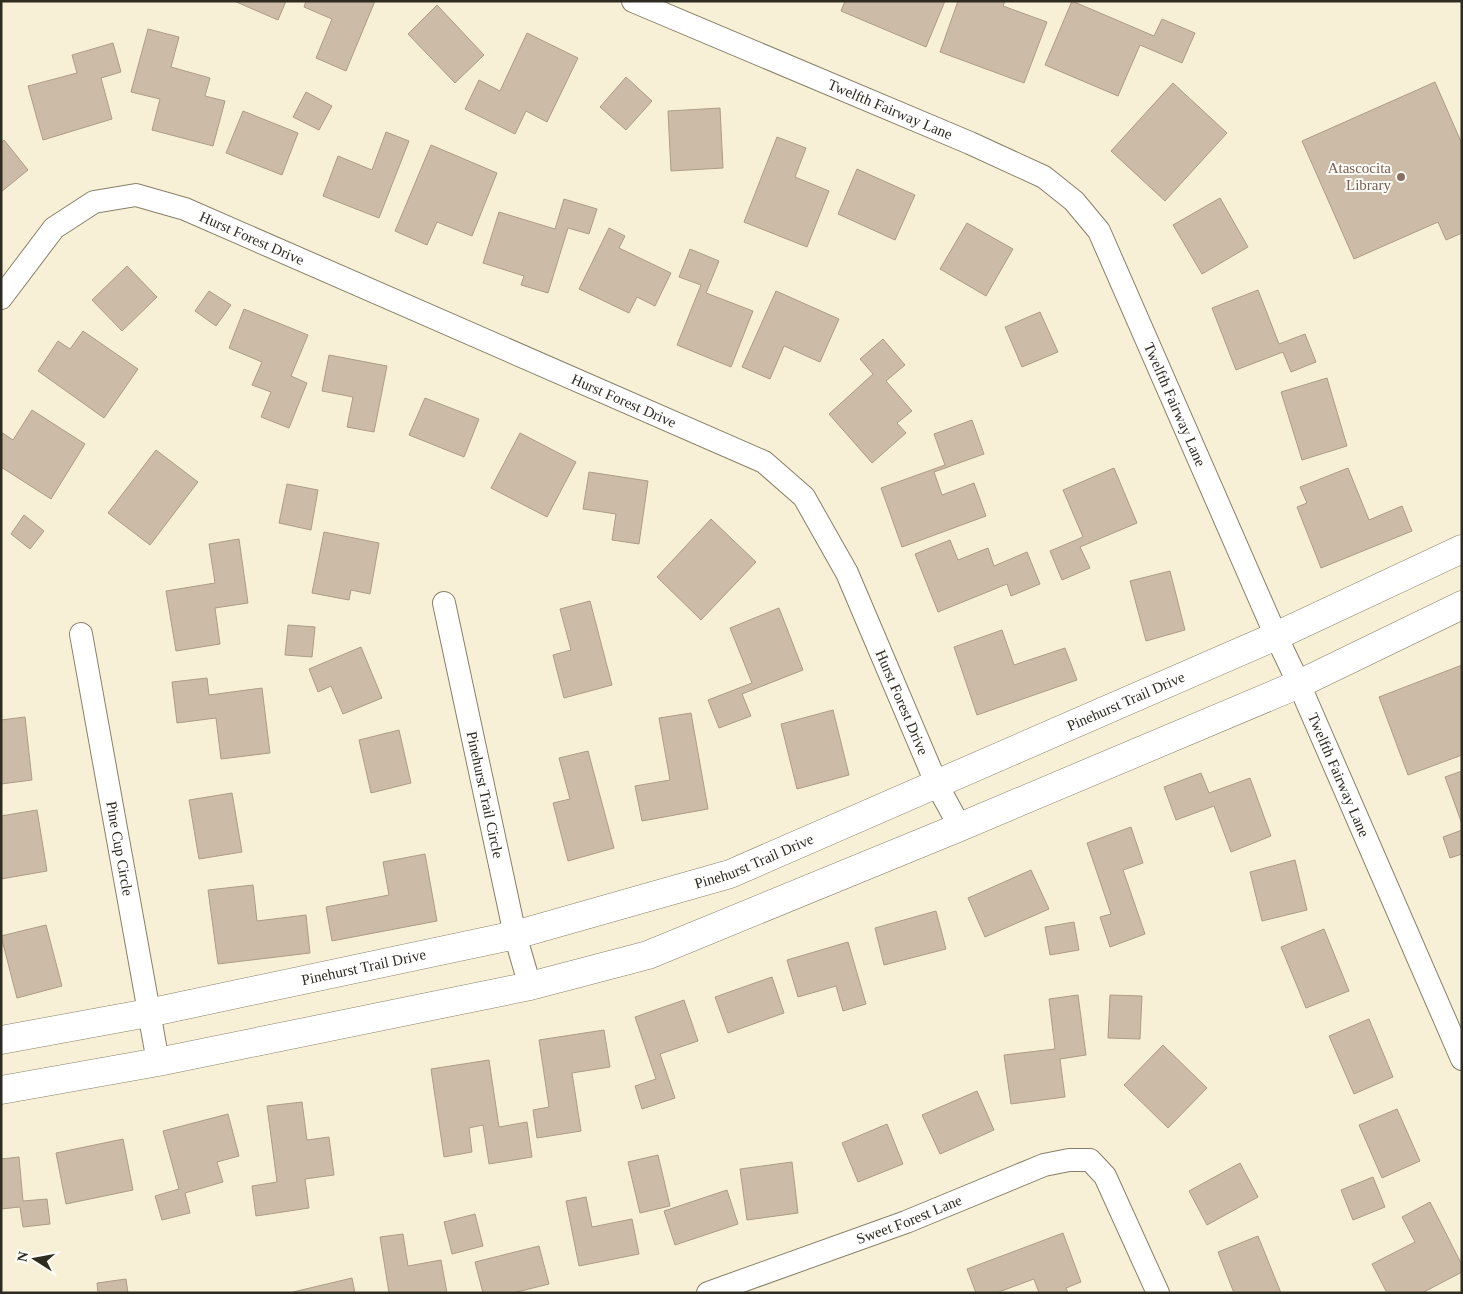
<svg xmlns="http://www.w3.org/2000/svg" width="1463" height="1294" font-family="'Times New Roman',serif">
	<rect width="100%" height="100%" fill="#f8f0d6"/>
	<!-- building -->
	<g fill="#ccbba6" stroke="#ad9c87">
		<polygon points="234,1 286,1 278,20"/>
		<polygon points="306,1 375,1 346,71 316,58 332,19 304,7"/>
		<polygon points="845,1 945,1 926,47 841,11"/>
		<polygon points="958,1 1005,1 1003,6 1047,22 1024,83 940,52"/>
		<polygon points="1072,1 1154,36 1162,19 1195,33 1182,63 1140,45 1118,96 1045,65"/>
		<polygon points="437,5 484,55 455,83 408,34"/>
		<polygon points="148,29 179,37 171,67 210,78 205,96 225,101 213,146 152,130 160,99 131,92"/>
		<polygon points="527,33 578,58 547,122 526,111 515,134 465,109 479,80 500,91"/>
		<polygon points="113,43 121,72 101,78 112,119 43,140 28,86 77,73 72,55"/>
		<polygon points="626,77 652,101 626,130 600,107"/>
		<polygon points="1435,82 1462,144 1462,233 1446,240 1438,222 1354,259 1302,141"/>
		<polygon points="1173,83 1227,133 1165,201 1111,151"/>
		<polygon points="306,92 332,106 319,130 293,117"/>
		<polygon points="720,108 723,168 671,171 668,111"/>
		<polygon points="243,111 298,133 282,175 226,153"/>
		<polygon points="386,132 409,141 379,218 323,196 338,156 372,170"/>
		<polygon points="777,137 806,148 795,177 829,191 807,247 744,222"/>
		<polygon points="4,140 28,170 1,192 1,143"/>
		<polygon points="431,145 497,173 472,236 437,222 427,245 395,231"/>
		<polygon points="857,169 915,195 895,240 838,214"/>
		<polygon points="1220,198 1248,247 1202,274 1173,225"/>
		<polygon points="564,199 597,209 589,234 568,228 548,293 521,285 524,276 483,263 499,212 555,229"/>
		<polygon points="967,223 1013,249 986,296 940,269"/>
		<polygon points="609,228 625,236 619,248 671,273 655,306 637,297 629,313 579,289"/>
		<polygon points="690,249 719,261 706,293 753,311 731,367 677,345 701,285 679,277"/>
		<polygon points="127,266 157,297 122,331 92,300"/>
		<polygon points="1258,290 1279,344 1305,334 1316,362 1291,372 1283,352 1236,370 1212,308"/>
		<polygon points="209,291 231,305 216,326 195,311"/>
		<polygon points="776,291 839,319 820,362 784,346 770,379 742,367"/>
		<polygon points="244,309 308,335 291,376 307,383 289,428 261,417 271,392 252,385 262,362 229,348"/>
		<polygon points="1040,312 1058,352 1022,367 1005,327"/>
		<polygon points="83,331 138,369 104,418 38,371 58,341 70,349"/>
		<polygon points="883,339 905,365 886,381 912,411 897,423 906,433 872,463 829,414 873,374 860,359"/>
		<polygon points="329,355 387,366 374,432 347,427 353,397 322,391"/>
		<polygon points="1327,378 1347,446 1302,460 1281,392"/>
		<polygon points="425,398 479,419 464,457 409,435"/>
		<polygon points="32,410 85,444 51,499 1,467 1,432 13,440"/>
		<polygon points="972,420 984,454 934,472 942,495 974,483 986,516 902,547 881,488 945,465 934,434"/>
		<polygon points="520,433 576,462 547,517 491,488"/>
		<polygon points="156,450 198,482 150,545 108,513"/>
		<polygon points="1114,468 1137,523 1080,547 1090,568 1062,580 1050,551 1083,537 1063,490"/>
		<polygon points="1348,468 1369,520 1402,506 1412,531 1321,568 1297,507 1307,503 1300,487"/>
		<polygon points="589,472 648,481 639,544 612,540 616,514 583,509"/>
		<polygon points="287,484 318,490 311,530 279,523"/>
		<polygon points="24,515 44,531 30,549 11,534"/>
		<polygon points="711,519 756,562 701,620 657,577"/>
		<polygon points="324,532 379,543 370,594 351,590 349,600 312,593"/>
		<polygon points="239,539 248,603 215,608 220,644 176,651 166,591 215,583 209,544"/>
		<polygon points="950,540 958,560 988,548 994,566 1027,552 1040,584 1011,596 1007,584 938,612 915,554"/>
		<polygon points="1170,571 1185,630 1146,641 1130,581"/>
		<polygon points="590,601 612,685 564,698 553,655 571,650 560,609"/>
		<polygon points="779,608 803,670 742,694 751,716 719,728 708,700 752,683 730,628"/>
		<polygon points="288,625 315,627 312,657 285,655"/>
		<polygon points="1002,630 1014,665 1065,648 1077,680 977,715 954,647"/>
		<polygon points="361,647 382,698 343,714 331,686 318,692 309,669"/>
		<polygon points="1462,665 1462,755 1408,775 1379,697"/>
		<polygon points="207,678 209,695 262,688 270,753 221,759 216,718 177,723 172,682"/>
		<polygon points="833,710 849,775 797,789 781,724"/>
		<polygon points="691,713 708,809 642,821 635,786 670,780 659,718"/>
		<polygon points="25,717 32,780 1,784 1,720"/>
		<polygon points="399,730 411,783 371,793 359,740"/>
		<polygon points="588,751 614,848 568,861 553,803 570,799 559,758"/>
		<polygon points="1462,771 1462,824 1445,777"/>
		<polygon points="1201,773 1209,793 1250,778 1271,836 1231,852 1214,806 1176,820 1164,787"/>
		<polygon points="232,793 242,852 199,859 189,800"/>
		<polygon points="37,810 47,871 1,879 1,816"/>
		<polygon points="1131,827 1143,863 1123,870 1145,934 1110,947 1100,917 1111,914 1087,843"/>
		<polygon points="1462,830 1462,854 1450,858 1443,837"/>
		<polygon points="425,854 437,921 332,941 326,907 389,895 383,862"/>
		<polygon points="1295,860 1307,910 1262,921 1250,872"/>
		<polygon points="1031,870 1049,909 985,937 968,898"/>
		<polygon points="253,885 257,921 306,915 310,953 218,964 208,890"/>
		<polygon points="936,911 946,949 884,965 875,928"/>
		<polygon points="1074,922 1079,950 1050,955 1045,927"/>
		<polygon points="46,925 62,986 17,998 1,936"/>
		<polygon points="1324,929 1349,991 1306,1008 1281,947"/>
		<polygon points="848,942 866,1004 843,1011 836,986 798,997 787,960"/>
		<polygon points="772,977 784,1013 728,1033 715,997"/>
		<polygon points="1078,995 1086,1055 1060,1059 1065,1097 1011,1104 1004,1055 1055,1049 1049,999"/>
		<polygon points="1110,995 1142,996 1140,1039 1108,1038"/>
		<polygon points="684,1000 698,1041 660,1054 675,1098 642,1109 635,1086 656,1079 635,1017"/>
		<polygon points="1369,1019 1393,1077 1354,1094 1329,1036"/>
		<polygon points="604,1030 610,1067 572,1073 581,1131 537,1138 533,1110 549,1107 539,1040"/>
		<polygon points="1163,1045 1207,1088 1168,1128 1124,1085"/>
		<polygon points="489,1060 499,1127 527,1122 532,1157 489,1164 483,1125 469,1128 472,1152 444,1157 431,1069"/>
		<polygon points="977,1091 994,1130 940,1154 922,1115"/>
		<polygon points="302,1102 307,1140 329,1137 334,1175 305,1179 309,1208 256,1216 252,1186 277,1182 267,1106"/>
		<polygon points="1397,1109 1420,1161 1382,1178 1359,1125"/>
		<polygon points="228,1114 239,1156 217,1162 223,1182 185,1193 190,1213 162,1220 155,1196 179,1189 163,1131"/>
		<polygon points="887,1124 903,1164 858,1182 842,1143"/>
		<polygon points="123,1139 133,1190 66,1204 56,1153"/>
		<polygon points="658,1155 670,1206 640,1213 628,1162"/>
		<polygon points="19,1157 23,1201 47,1199 50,1224 23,1227 20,1207 1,1209 1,1159"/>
		<polygon points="792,1162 798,1213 747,1220 740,1169"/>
		<polygon points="1240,1163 1258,1197 1207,1225 1189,1191"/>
		<polygon points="1373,1177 1385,1207 1353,1220 1341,1190"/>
		<polygon points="727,1190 738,1224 675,1245 664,1211"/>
		<polygon points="586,1197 592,1227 632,1219 639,1254 579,1266 566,1201"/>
		<polygon points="1430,1202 1462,1265 1462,1272 1422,1293 1387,1293 1372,1264 1415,1242 1402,1217"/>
		<polygon points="475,1214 483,1246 452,1254 444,1222"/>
		<polygon points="1063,1233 1081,1282 1066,1288 1068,1293 1039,1293 1034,1279 996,1293 976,1293 967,1269"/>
		<polygon points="403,1234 408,1266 441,1260 447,1293 389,1293 380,1237"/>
		<polygon points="1258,1236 1281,1293 1234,1293 1218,1252"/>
		<polygon points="539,1246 549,1284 513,1293 483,1293 475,1262"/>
		<polygon points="352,1278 355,1293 293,1293 293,1292"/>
		<polygon points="126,1279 128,1293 98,1293 97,1283"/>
	</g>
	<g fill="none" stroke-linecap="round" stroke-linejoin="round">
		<defs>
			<g id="minor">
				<path id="s1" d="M633,1L970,143L1044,177L1074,201L1099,231L1276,636L1299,684L1462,1059"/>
				<path id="s2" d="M1,298L54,228L94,202L136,195L185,209L764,462L804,497L847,573L937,785L960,827"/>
				<path id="s3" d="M444,603L515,935L530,986"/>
				<path id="s4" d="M81,634L158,1062"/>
				<path id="s5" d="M708,1293L906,1222L1044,1165L1069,1160H1090L1105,1176L1158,1293"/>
			</g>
			<g id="tertiary">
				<path id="s6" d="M1,1040L148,1013L515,935L730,874L1276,636L1462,549"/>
				<polyline points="1,1090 158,1062 530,986 648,955 960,827 1299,684 1462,605"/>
			</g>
		</defs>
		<!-- minor casing -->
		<use href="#minor" stroke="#878068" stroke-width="24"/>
		<!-- tertiary casing -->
		<use href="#tertiary" stroke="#878068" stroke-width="29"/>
		<!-- minor -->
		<use href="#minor" stroke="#fff" stroke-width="22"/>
		<!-- tertiary -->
		<use href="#tertiary" stroke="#fff" stroke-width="28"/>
	</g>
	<!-- markers -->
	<circle fill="#8d6e63" stroke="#fffdf8" stroke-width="2" cx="1401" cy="177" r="5"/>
	<g text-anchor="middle" stroke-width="4" stroke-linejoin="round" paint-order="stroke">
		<!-- street labels -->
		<g font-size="15" fill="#2e2b21" stroke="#fffdf8">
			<text dy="5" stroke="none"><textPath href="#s1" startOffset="279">Twelfth Fairway Lane</textPath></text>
			<text dy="5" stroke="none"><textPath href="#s2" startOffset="302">Hurst Forest Drive</textPath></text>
			<text dy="5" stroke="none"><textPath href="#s2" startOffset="708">Hurst Forest Drive</textPath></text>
			<text dy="5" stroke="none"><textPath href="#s1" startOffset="714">Twelfth Fairway Lane</textPath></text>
			<text dy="5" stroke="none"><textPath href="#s6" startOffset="1180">Pinehurst Trail Drive</textPath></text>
			<text dy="5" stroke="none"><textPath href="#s2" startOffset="1142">Hurst Forest Drive</textPath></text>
			<text dy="5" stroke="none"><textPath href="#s1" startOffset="1119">Twelfth Fairway Lane</textPath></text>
			<text dy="5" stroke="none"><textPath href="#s3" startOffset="196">Pinehurst Trail Circle</textPath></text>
			<text dy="5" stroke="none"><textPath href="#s4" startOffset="218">Pine Cup Circle</textPath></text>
			<text dy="5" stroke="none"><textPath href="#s6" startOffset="775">Pinehurst Trail Drive</textPath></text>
			<text dy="5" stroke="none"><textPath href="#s6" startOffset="370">Pinehurst Trail Drive</textPath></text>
			<text dy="5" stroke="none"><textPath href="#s5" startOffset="214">Sweet Forest Lane</textPath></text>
		</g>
		<!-- education labels -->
		<g font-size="15" fill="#785e54" stroke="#fffdf8" text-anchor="end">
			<text x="1391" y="173">Atascocita<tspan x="1391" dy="17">Library</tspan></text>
		</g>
	</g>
	<!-- border -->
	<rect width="1463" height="1294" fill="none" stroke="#2e2b21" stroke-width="5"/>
	<!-- north arrow -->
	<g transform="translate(35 1259) rotate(281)" stroke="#fffdf8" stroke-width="4" paint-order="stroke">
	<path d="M0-4L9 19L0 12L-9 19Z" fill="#2e2b21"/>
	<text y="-8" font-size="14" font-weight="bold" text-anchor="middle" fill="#2e2b21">N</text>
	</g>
</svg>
